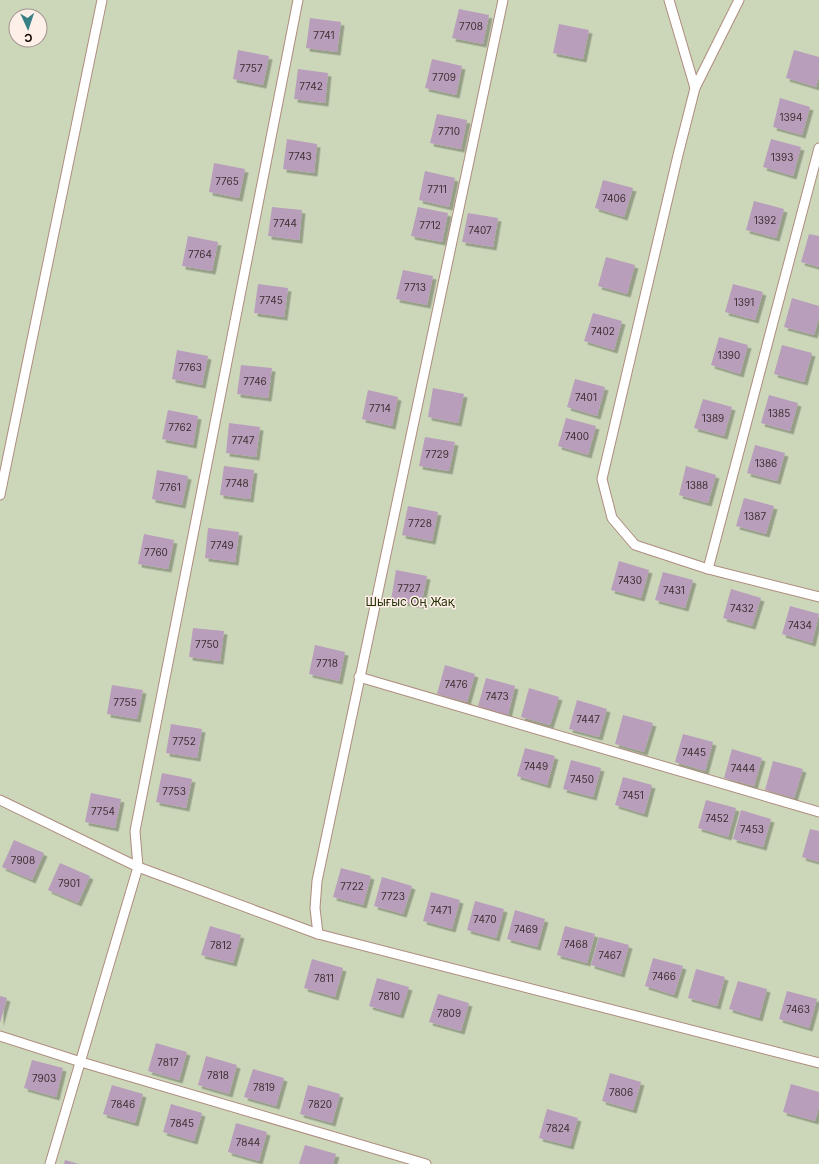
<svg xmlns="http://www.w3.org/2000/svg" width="819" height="1164" font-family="Inter,sans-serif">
	<defs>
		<filter id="shadow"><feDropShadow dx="3.5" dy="3.5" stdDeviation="0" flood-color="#0004"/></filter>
	</defs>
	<rect width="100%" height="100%" fill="#fcded2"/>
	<!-- green -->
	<path fill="#ccd7ba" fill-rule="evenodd" d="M0,0H819V1164H0ZM16,16H40V40H16Z"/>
	<!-- building -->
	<g fill="#b89ebb" filter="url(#shadow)">
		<polygon points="459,9 489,15 483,44 452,38"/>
		<polygon points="310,18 341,22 337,52 306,48"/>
		<polygon points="559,24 589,30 583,59 553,53"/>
		<polygon points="238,50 269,56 263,85 233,79"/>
		<polygon points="794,50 819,57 819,75 816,87 786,78"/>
		<polygon points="432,59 462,66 456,95 425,88"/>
		<polygon points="298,69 328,73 325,103 294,99"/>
		<polygon points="780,98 810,107 802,135 773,127"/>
		<polygon points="437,114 467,120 461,149 430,143"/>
		<polygon points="287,139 317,144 314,173 283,169"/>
		<polygon points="771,139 801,147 793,176 763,167"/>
		<polygon points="214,163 245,169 239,198 209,192"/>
		<polygon points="425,171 455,178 449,207 419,200"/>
		<polygon points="603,180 633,188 624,217 595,208"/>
		<polygon points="754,201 784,209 776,238 746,230"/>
		<polygon points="272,207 302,210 299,240 268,236"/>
		<polygon points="418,207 448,213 442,242 411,236"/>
		<polygon points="468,213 498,218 493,247 462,242"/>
		<polygon points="809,234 819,236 819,267 801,262"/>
		<polygon points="188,236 218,242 212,271 182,266"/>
		<polygon points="606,257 635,265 627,294 598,286"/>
		<polygon points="403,270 433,276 427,305 396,299"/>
		<polygon points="258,284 288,288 284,317 254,313"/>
		<polygon points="733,284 763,292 755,320 725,312"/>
		<polygon points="792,298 819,306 819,317 814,335 784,327"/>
		<polygon points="593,313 622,321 614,350 584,341"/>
		<polygon points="719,337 748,345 740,374 711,365"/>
		<polygon points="782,345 812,353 804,382 774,374"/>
		<polygon points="177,350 208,356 202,385 172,379"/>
		<polygon points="241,365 272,368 268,398 237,394"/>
		<polygon points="575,379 605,387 597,416 567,407"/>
		<polygon points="433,388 464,394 458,423 428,417"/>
		<polygon points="368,390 398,397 392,426 362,419"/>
		<polygon points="769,395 798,403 790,431 761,423"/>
		<polygon points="703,399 732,407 724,436 694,428"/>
		<polygon points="168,410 198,416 193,445 162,439"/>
		<polygon points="566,418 596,426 588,455 558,446"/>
		<polygon points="229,423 260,427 256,457 226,453"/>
		<polygon points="425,437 455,442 449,471 419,466"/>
		<polygon points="755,445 785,453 777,481 747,473"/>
		<polygon points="224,466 254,470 250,499 220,495"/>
		<polygon points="686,466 716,475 708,503 679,495"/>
		<polygon points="157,470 188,476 182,505 152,499"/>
		<polygon points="744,498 774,506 766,534 736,526"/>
		<polygon points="408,506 438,512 432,541 402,535"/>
		<polygon points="208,528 239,532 235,562 205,558"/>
		<polygon points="144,534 174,540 168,569 138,564"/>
		<polygon points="619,561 649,570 641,598 611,590"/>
		<polygon points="396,570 427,576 421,605 391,600"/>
		<polygon points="663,572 693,580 685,608 655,600"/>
		<polygon points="731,589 761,598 752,626 723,618"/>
		<polygon points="790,606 819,614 812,643 782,634"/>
		<polygon points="193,628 224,631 220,661 189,657"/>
		<polygon points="315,645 345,652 339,681 309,674"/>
		<polygon points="445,665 475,674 467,702 437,694"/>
		<polygon points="486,678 515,686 508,715 478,706"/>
		<polygon points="112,685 143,690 137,719 107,714"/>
		<polygon points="529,688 559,697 550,725 521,717"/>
		<polygon points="577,700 607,709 599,737 569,729"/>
		<polygon points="623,715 653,723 644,752 615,744"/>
		<polygon points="171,724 202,729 197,758 166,753"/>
		<polygon points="683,734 713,742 705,771 675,762"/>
		<polygon points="525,748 555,756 547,785 517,776"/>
		<polygon points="732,749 762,758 754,786 724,778"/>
		<polygon points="571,760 601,768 593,797 563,789"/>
		<polygon points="773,761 803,769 794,798 765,790"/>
		<polygon points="162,773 192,779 186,808 156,802"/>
		<polygon points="623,777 652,785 644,814 615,805"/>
		<polygon points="91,793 121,799 115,828 85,822"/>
		<polygon points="706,800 736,808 728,837 698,828"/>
		<polygon points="741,810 771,819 763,847 733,839"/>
		<polygon points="810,829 819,831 819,862 802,857"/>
		<polygon points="14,840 44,853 32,880 2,867"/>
		<polygon points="60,863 90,876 78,903 48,890"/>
		<polygon points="341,868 371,876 363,905 333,897"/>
		<polygon points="382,877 412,886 403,914 374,906"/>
		<polygon points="431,892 460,900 452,929 423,921"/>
		<polygon points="475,901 504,909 496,938 467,930"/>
		<polygon points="515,910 545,919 537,947 507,939"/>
		<polygon points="210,926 241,935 233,963 201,955"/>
		<polygon points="565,926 595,934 587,963 557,955"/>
		<polygon points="599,937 629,945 621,974 591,965"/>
		<polygon points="653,958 683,966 674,995 645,986"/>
		<polygon points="312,959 343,968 335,997 304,988"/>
		<polygon points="696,969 725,977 717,1006 688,998"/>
		<polygon points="377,978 409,987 400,1015 369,1006"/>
		<polygon points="738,981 767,989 759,1018 729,1009"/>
		<polygon points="787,991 817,999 809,1028 779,1019"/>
		<polygon points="438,994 469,1003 461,1031 429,1022"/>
		<polygon points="0,996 7,998 0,1023"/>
		<polygon points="156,1043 187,1052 179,1080 148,1071"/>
		<polygon points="206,1056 237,1065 229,1094 198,1085"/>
		<polygon points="32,1060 63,1068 56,1097 24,1088"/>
		<polygon points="253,1069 284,1078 276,1106 244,1097"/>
		<polygon points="610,1073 641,1082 633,1110 602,1101"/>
		<polygon points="791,1084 819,1092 819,1106 815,1121 783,1112"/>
		<polygon points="112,1085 143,1094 135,1123 103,1114"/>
		<polygon points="308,1085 340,1094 332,1123 300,1114"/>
		<polygon points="171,1104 202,1113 194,1141 163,1132"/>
		<polygon points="547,1109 578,1118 570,1146 539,1138"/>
		<polygon points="236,1123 267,1132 259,1161 228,1152"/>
		<polygon points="305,1145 336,1154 333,1164 299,1164"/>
		<polygon points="65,1160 79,1164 64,1164"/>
	</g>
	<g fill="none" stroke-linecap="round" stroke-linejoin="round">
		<defs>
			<g id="service">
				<polyline points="298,0 135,831 138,867 318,934 819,1063"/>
				<polyline points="669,0 695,88"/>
				<polyline points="739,0 695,88 678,155 602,479 612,518 635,545 708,569 819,597"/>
				<polyline points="0,495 102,0"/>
				<polyline points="708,569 819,148"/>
				<polyline points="359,677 819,812"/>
				<polyline points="0,800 138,867 50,1164"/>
				<polyline points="318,934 315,908 317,881 503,0"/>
				<polyline points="0,1036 81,1062 426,1164"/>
			</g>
		</defs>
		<!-- service casing -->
		<use href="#service" stroke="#ae8c7f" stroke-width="11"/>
		<!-- service -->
		<use href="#service" stroke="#fff" stroke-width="9"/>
	</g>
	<g text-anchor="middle" stroke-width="3" stroke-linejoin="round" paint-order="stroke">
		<!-- number labels -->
		<g font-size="10" fill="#3e3033">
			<text x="471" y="30">7708</text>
			<text x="324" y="39">7741</text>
			<text x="251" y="72">7757</text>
			<text x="444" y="81">7709</text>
			<text x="311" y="90">7742</text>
			<text x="791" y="121">1394</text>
			<text x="449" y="135">7710</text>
			<text x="300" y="160">7743</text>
			<text x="782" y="161">1393</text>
			<text x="227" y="185">7765</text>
			<text x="437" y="193">7711</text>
			<text x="614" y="202">7406</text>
			<text x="765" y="224">1392</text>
			<text x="285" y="227">7744</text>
			<text x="430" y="229">7712</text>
			<text x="480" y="234">7407</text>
			<text x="200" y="258">7764</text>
			<text x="415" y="291">7713</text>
			<text x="271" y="304">7745</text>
			<text x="744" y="306">1391</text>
			<text x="603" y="335">7402</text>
			<text x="729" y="359">1390</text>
			<text x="190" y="371">7763</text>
			<text x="255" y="385">7746</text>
			<text x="586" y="401">7401</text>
			<text x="380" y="412">7714</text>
			<text x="779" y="417">1385</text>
			<text x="713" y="422">1389</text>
			<text x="180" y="431">7762</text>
			<text x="577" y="440">7400</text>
			<text x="243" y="444">7747</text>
			<text x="437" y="458">7729</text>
			<text x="766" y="467">1386</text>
			<text x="237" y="487">7748</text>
			<text x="697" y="489">1388</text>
			<text x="170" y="491">7761</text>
			<text x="755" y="520">1387</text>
			<text x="420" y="527">7728</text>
			<text x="222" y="549">7749</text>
			<text x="156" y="556">7760</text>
			<text x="630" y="584">7430</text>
			<text x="409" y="592">7727</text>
			<text x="674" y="594">7431</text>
			<text x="742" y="612">7432</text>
			<text x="800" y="629">7434</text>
			<text x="207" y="648">7750</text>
			<text x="327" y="667">7718</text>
			<text x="456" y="688">7476</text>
			<text x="497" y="700">7473</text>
			<text x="125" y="706">7755</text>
			<text x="588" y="723">7447</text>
			<text x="184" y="745">7752</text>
			<text x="694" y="756">7445</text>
			<text x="536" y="770">7449</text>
			<text x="743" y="772">7444</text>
			<text x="582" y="783">7450</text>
			<text x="174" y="795">7753</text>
			<text x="633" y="799">7451</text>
			<text x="103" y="815">7754</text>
			<text x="717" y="822">7452</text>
			<text x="752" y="833">7453</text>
			<text x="23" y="864">7908</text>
			<text x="69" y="887">7901</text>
			<text x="352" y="890">7722</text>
			<text x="393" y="900">7723</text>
			<text x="441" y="914">7471</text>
			<text x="485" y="923">7470</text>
			<text x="526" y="933">7469</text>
			<text x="576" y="948">7468</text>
			<text x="221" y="949">7812</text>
			<text x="610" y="959">7467</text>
			<text x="664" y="980">7466</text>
			<text x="324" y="982">7811</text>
			<text x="389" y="1000">7810</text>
			<text x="798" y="1013">7463</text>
			<text x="449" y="1017">7809</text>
			<text x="168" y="1066">7817</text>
			<text x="218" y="1079">7818</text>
			<text x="44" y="1082">7903</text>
			<text x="264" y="1091">7819</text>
			<text x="621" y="1096">7806</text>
			<text x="123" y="1108">7846</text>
			<text x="320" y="1108">7820</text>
			<text x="182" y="1127">7845</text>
			<text x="558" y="1132">7824</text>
			<text x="248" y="1146">7844</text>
		</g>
		<!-- park labels -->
		<g font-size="12" fill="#243005" stroke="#feefe9">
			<text x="410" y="606">Шығыс Оң Жақ</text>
		</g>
	</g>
	<!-- north arrow -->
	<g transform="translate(28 28) rotate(177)"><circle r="19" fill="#feefe9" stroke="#a1948e"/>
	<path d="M0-3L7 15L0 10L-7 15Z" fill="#378085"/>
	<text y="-6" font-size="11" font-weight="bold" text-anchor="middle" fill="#160b06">С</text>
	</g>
</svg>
